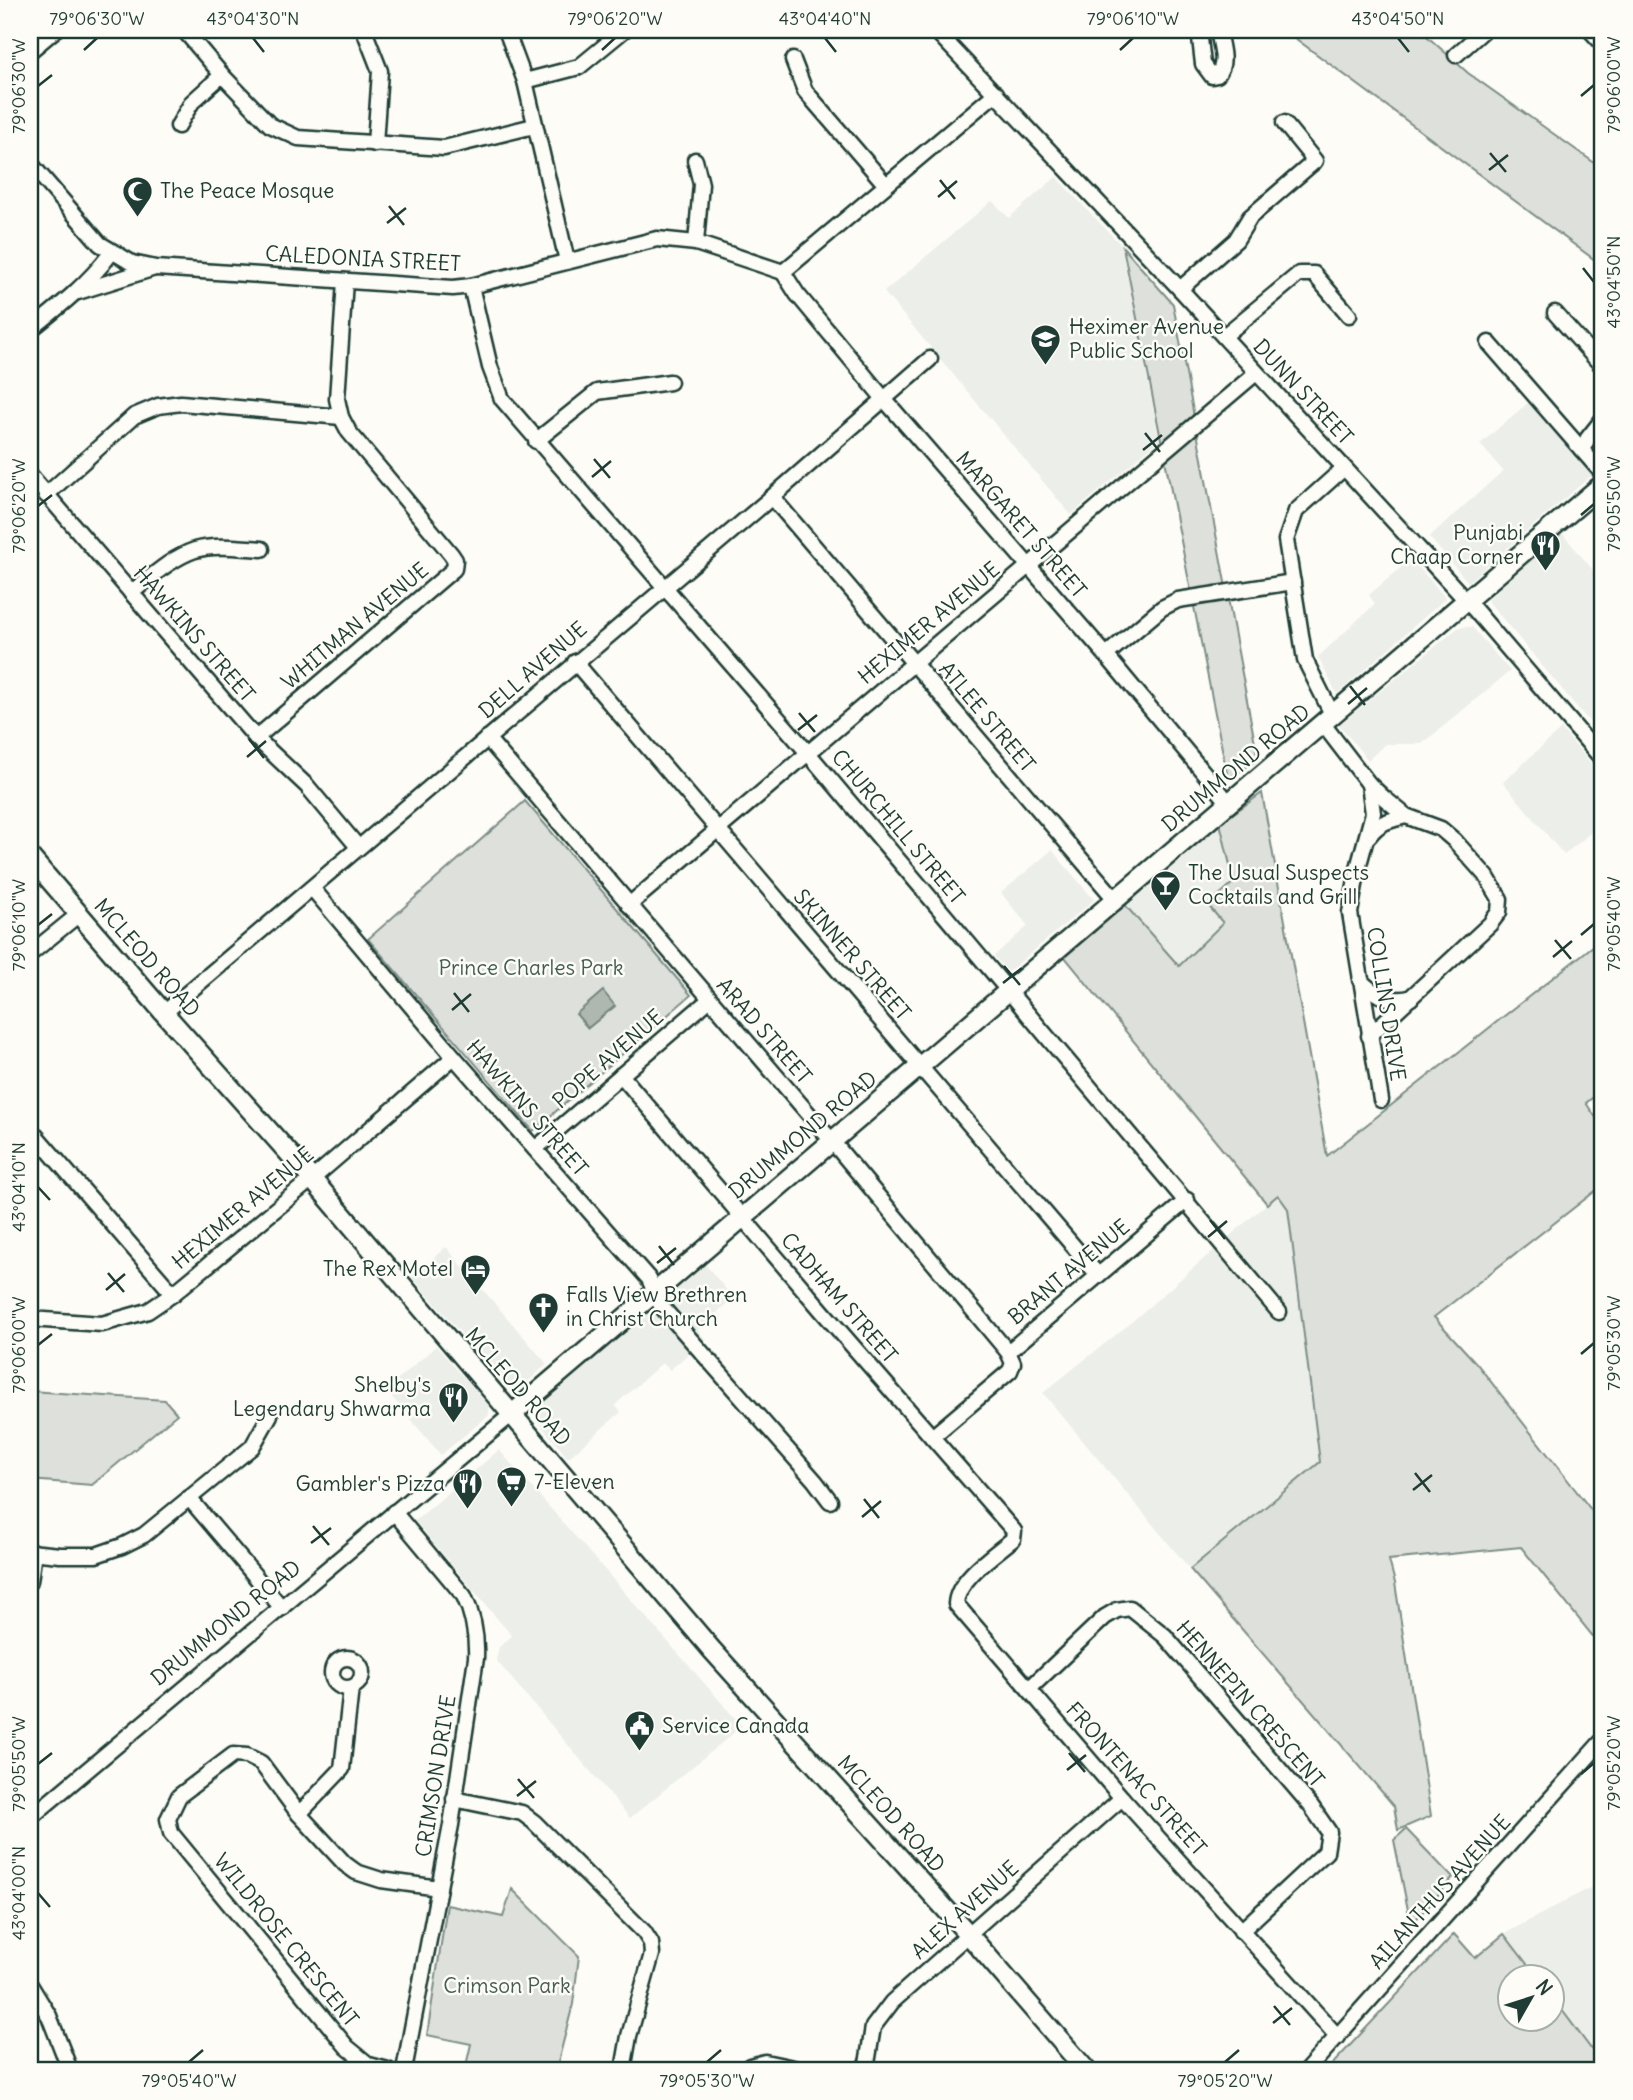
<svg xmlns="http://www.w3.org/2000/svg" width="1633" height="2100" font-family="Delius,sans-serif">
	<rect width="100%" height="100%" fill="#fdfcf7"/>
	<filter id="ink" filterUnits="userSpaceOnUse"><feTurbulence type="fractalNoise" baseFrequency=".0143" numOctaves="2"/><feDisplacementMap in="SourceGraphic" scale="14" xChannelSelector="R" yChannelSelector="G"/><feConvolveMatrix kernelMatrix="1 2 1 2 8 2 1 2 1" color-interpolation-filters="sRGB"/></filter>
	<g filter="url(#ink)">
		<!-- built -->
		<g fill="#eceee9">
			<polygon points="1056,177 1123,247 1159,440 1071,515 884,292 992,201 1009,218"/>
			<polygon points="1530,401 1593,474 1468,582 1429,537 1503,471 1480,444"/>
			<polygon points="1562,533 1603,582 1603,738 1487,600"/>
			<polygon points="1411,559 1446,598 1337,694 1318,657 1375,604 1369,595"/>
			<polygon points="1459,627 1472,627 1510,671 1422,744 1385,744 1368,760 1339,725"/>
			<polygon points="1561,729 1603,777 1603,822 1564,855 1503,782"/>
			<polygon points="1220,823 1234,883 1223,923 1179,966 1125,905"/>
			<polygon points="1052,850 1094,900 1008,972 994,956 1028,926 1001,893"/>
			<polygon points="1278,1194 1288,1209 1320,1462 1190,1569 1043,1393 1127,1326"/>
			<polygon points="446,1247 547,1364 520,1389 510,1389 412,1277"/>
			<polygon points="705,1264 733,1298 698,1330 705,1339 670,1370 662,1363 615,1405 621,1412 568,1458 537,1420 547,1396"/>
			<polygon points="436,1346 489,1406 489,1415 441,1455 386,1390"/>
			<polygon points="499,1450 742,1726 630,1818 496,1660 499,1647 512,1636 415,1521"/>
			<polygon points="1603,1881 1603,2065 1553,1998 1552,1978 1537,1977 1504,1934"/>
		</g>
		<!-- green -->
		<g fill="#dde0db" stroke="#7e8e88" stroke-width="2">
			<polygon points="1284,30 1420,30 1468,73 1603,169 1603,266"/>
			<polygon points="1123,247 1173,304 1258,759 1228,779"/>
			<polygon points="1262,793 1327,1156 1603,938 1603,1089 1586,1103 1603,1128 1603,1185 1434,1317 1477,1364 1603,1525 1603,1649 1521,1547 1389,1560 1395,1583 1431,1816 1398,1830 1394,1806 1190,1569 1320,1462 1288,1209 1278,1195 1267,1204 1064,956 1125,905 1179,966 1223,923 1208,905 1234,882 1220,823"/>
			<polygon points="525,801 691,995 533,1131 368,939"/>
			<polygon points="30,1391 165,1400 177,1414 92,1485 30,1480"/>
			<polygon points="1406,1829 1453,1878 1411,1925 1394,1840"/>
			<polygon points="512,1889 579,1956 573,2004 556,2070 465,2070 471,2044 427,2035 447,1905 503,1917"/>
			<polygon points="1454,1934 1475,1958 1504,1934 1537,1977 1510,1978 1510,2020 1552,2020 1553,1998 1603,2065 1603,2070 1327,2070"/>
		</g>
		<!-- water -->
		<polygon fill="#aeb8b1" stroke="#75877f" stroke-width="2" points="603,991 615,1006 588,1028 576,1014"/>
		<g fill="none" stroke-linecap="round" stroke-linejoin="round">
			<defs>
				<g id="minor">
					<polyline points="184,30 222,75 270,125 298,138 444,148 534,126"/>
					<polyline points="364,30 380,71 375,144"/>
					<polyline points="506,30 525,81 567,261"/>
					<polyline points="935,30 1180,289 1475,610 1603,760"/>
					<path d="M1199,30L1203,64L1212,76L1217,75C1228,63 1220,45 1218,30"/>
					<polyline points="1590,30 1603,44"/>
					<polyline points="30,51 55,30"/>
					<polyline points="1456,55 1484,30"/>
					<polyline points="793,60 805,91 886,185"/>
					<polyline points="525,81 579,67 624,30"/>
					<polyline points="178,126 192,102 222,75"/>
					<polyline points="695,160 701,184 696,243"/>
					<polyline points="30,163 100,244 132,263 156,268 453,288 471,286 657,239 696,243 783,272"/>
					<polyline points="783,272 797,294 884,399 1106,655 1229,803"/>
					<polyline points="783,272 996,93"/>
					<polyline points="471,286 490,367 502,399 808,753 1279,1312"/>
					<polyline points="1180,289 1236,240 1250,217 1315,161 1284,123"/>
					<polyline points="78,292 155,268"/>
					<polyline points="1555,313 1603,367"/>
					<path d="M30,330C59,307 89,283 111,253"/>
					<polyline points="1224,336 1299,274 1314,274 1349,315"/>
					<polyline points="1489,343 1582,450"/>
					<polyline points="1603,419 1588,438 1582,450 1603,474"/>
					<polyline points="536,441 597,392 670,382"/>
					<polyline points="30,475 256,738 307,786 358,847"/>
					<polyline points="46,495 134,416 158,406 181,403 341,417"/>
					<polyline points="772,497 1115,899"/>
					<path d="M131,593C150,578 171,558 195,550C216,544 241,548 262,549"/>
					<polyline points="1106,655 1162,608 1178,600 1293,582"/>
					<polyline points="575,662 1098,1275"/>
					<polyline points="1333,716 1305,660 1286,540 1296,511 1344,468"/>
					<polyline points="1323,724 1369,784 1384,798 1406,816 1441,829 1455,841 1487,877 1500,899 1499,912 1490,924 1369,1036"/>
					<polyline points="256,738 454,569 455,560 451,554 349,432 341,417 337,399 345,281"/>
					<polyline points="487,738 831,1140 1008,1352 1013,1363 1010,1371 932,1437"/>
					<polyline points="1369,784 1373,813 1358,868 1350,913 1381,1100"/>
					<path d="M1369,836C1379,822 1390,820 1406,816"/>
					<polyline points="312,888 454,1057 649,1279 661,1306 815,1481 830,1501"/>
					<polyline points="629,905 1256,373"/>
					<polyline points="30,954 79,914"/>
					<path d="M1360,980C1375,996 1389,1002 1411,998"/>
					<polyline points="164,1013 772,497 930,359"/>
					<path d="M621,1075L823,1312L1014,1531L1013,1539C994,1555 957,1579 956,1604L1122,1798L1338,2037"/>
					<polyline points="30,1129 173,1294"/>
					<polyline points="535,1149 709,1000"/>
					<polyline points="30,1319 102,1324 148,1311 173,1294 312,1179 454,1057"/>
					<polyline points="1008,1352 1187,1200"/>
					<polyline points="189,1498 282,1608"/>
					<path d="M394,1512L464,1596C474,1617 477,1636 476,1658L451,1825L404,2070"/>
					<polyline points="30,1552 60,1555 96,1555 122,1546 144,1535 252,1447 270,1415"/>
					<polyline points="30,1581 34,1552"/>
					<circle cx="347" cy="1673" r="15"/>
					<polyline points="1029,1689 1105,1617 1117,1610 1130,1608 1165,1636 1311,1806 1329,1832 1326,1852 1241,1931"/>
					<polyline points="454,1799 522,1813 534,1822 644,1932 651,1943 652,1954 629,2036 623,2070"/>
					<polyline points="299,1814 342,1769 351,1688"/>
					<polyline points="30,1818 511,1415"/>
					<polyline points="30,1985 49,2016 70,2070"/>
					<polyline points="388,2070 369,2065 347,2047 171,1833 168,1819 179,1796 233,1755 247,1756 261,1763 299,1814 345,1864 356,1872 381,1880 439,1888"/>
					<polyline points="748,2070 750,2066 765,2062 803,2070"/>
					<polyline points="866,2070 873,2027 892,2002 1122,1798"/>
					<polyline points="1307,2070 1603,1740"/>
				</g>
				<g id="major">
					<polyline points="30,857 164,1013 312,1179 712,1650 969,1935 1086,2070"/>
					<polyline points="511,1415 1603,484"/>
				</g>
			</defs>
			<!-- minor casing -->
			<use href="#minor" stroke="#1f3d34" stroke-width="19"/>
			<!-- major casing -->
			<use href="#major" stroke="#1f3d34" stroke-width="23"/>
			<!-- minor -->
			<use href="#minor" stroke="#fdfcf7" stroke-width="14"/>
			<!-- major -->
			<use href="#major" stroke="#fdfcf7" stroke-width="18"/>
		</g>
	</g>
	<!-- ticks -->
	<path fill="none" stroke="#1f3d34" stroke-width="2.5" d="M253,38L264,52M825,38L836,52M1398,38L1409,52M84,50L97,38M602,50L615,38M1120,50L1133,38M38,86L52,75M1581,96L1594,85M1490,153L1506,172M1489,170L1508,155M940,180L955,199M938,197L957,181M389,206L404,225M387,223L406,208M1583,268L1594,282M1145,433L1160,452M1143,450L1162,435M594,459L610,478M592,477L611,461M38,506L52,495M1581,515L1594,504M1350,686L1365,705M1348,704L1367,688M799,713L815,732M798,730L817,715M249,739L264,758M247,757L266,741M38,925L52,914M1581,935L1594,924M1555,940L1571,959M1553,957L1572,941M1004,966L1020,985M1003,983L1022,968M454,993L469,1012M452,1010L471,994M38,1187L50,1200M1210,1220L1225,1239M1208,1237L1227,1221M659,1246L674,1265M657,1263L676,1248M108,1273L124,1292M106,1290L125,1274M38,1345L52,1334M1581,1354L1594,1343M1415,1473L1430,1492M1413,1490L1432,1475M864,1499L879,1518M862,1517L881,1501M313,1526L329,1545M311,1543L331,1528M1069,1753L1085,1772M38,1764L52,1753M1067,1770L1086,1755M1581,1774L1594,1763M518,1779L534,1798M517,1796L536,1781M38,1893L50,1907M1274,2006L1290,2025M1273,2023L1292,2008M189,2062L203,2050M707,2062L721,2050M1225,2062L1239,2050"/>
	<!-- icons -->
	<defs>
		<symbol id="mosque-pin" viewBox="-11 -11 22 30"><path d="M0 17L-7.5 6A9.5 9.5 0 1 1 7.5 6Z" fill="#1f3d34" stroke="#fdfcf7"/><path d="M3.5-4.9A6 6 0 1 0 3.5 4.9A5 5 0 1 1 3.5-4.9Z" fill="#fff"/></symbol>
		<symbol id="school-pin" viewBox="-11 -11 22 30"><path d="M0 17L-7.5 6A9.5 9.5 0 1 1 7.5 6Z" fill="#1f3d34" stroke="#fdfcf7"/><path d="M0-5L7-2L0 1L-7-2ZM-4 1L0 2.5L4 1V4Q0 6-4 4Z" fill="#fff"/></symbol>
		<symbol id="restaurant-pin" viewBox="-11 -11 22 30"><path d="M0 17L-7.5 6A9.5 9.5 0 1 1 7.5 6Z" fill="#1f3d34" stroke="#fdfcf7"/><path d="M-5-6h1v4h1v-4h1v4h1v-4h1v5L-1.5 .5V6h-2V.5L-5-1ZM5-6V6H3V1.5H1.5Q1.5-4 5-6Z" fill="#fff"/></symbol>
		<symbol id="bar-pin" viewBox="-11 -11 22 30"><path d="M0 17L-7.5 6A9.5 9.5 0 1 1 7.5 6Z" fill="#1f3d34" stroke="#fdfcf7"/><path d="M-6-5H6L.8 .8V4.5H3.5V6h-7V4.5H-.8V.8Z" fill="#fff"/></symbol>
		<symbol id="hotel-pin" viewBox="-11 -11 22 30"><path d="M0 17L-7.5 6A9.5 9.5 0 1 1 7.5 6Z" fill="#1f3d34" stroke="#fdfcf7"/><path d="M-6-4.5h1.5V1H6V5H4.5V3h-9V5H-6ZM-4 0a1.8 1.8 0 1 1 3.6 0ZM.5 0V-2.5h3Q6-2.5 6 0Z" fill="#fff"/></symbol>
		<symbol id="church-pin" viewBox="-11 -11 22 30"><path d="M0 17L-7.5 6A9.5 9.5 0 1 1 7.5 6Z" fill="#1f3d34" stroke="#fdfcf7"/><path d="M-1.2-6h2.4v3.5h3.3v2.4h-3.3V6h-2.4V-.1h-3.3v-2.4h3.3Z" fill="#fff"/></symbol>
		<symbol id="supermarket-pin" viewBox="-11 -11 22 30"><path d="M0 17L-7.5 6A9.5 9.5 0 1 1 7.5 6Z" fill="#1f3d34" stroke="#fdfcf7"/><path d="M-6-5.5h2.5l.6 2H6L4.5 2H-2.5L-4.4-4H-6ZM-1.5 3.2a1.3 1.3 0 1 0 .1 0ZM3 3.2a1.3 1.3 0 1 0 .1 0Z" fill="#fff"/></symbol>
		<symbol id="civic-pin" viewBox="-11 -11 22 30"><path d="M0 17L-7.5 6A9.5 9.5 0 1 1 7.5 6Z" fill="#1f3d34" stroke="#fdfcf7"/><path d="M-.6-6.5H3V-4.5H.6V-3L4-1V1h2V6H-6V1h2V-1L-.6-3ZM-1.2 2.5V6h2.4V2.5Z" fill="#fff"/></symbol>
	</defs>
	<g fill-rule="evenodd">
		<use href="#mosque-pin" x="120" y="174" width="35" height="47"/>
		<use href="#school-pin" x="1028" y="322" width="35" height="47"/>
		<use href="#restaurant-pin" x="1528" y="528" width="35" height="47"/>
		<use href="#bar-pin" x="1148" y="868" width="35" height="47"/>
		<use href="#hotel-pin" x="458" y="1252" width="35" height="47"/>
		<use href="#church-pin" x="526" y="1290" width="35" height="47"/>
		<use href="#restaurant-pin" x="436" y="1380" width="35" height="47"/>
		<use href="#supermarket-pin" x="494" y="1464" width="35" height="47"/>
		<use href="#restaurant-pin" x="450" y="1466" width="35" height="47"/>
		<use href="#civic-pin" x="622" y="1708" width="35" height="47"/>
	</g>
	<g text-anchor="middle" stroke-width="5" stroke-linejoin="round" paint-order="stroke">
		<!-- poi labels -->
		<g font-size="21" fill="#1f3d34" stroke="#fdfcf7" text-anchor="start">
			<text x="160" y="198">The Peace Mosque</text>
			<text x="1069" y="334">Heximer Avenue<tspan x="1069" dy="24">Public School</tspan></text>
			<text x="1523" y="540" text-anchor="end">Punjabi<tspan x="1523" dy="24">Chaap Corner</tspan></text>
			<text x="1188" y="880">The Usual Suspects<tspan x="1188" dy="24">Cocktails and Grill</tspan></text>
			<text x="453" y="1276" text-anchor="end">The Rex Motel</text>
			<text x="566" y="1302">Falls View Brethren<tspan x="566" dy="24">in Christ Church</tspan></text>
			<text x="431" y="1392" text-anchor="end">Shelby's<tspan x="431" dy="24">Legendary Shwarma</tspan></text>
			<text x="534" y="1489">7-Eleven</text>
			<text x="445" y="1491" text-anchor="end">Gambler's Pizza</text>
			<text x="662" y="1733">Service Canada</text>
		</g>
		<!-- street labels -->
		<g font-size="21" fill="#1f3d34" stroke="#fdfcf7">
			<text transform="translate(363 259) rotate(3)" y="7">CALEDONIA STREET</text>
			<text transform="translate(1303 392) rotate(47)" y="7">DUNN STREET</text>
			<text transform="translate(1021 525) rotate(49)" y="7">MARGARET STREET</text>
			<text transform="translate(929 623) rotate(-40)" y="7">HEXIMER AVENUE</text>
			<text transform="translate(355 626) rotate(-40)" y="7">WHITMAN AVENUE</text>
			<text transform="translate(194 634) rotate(49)" y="7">HAWKINS STREET</text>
			<text transform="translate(533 670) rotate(-41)" y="7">DELL AVENUE</text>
			<text transform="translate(987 717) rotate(50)" y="7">ATLEE STREET</text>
			<text transform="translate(1236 768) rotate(-40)" y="7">DRUMMOND ROAD</text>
			<text transform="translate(898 827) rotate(50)" y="7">CHURCHILL STREET</text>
			<text transform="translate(852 955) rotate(49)" y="7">SKINNER STREET</text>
			<text transform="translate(147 958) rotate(49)" y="7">MCLEOD ROAD</text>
			<text transform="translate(1386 1004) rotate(81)" y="7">COLLINS DRIVE</text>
			<text transform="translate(764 1031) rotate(49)" y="7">ARAD STREET</text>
			<text transform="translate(608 1059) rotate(-41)" y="7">POPE AVENUE</text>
			<text transform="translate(527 1108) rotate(49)" y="7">HAWKINS STREET</text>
			<text transform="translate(803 1135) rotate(-40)" y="7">DRUMMOND ROAD</text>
			<text transform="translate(243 1208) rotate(-40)" y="7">HEXIMER AVENUE</text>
			<text transform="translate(1069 1272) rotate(-40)" y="7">BRANT AVENUE</text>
			<text transform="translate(839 1298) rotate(49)" y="7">CADHAM STREET</text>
			<text transform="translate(518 1387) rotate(49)" y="7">MCLEOD ROAD</text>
			<text transform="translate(226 1623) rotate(-39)" y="7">DRUMMOND ROAD</text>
			<text transform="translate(1250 1704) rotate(49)" y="7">HENNEPIN CRESCENT</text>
			<text transform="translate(436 1776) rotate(-81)" y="7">CRIMSON DRIVE</text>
			<text transform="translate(1136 1779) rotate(48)" y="7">FRONTENAC STREET</text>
			<text transform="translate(891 1814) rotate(48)" y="7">MCLEOD ROAD</text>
			<text transform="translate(1440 1892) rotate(-48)" y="7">AILANTHUS AVENUE</text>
			<text transform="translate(965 1910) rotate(-42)" y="7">ALEX AVENUE</text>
			<text transform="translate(286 1940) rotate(51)" y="7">WILDROSE CRESCENT</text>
		</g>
		<!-- park labels -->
		<g font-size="21" fill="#455e55" stroke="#fdfcf7">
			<text x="531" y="975">Prince Charles Park</text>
			<text x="507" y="1993">Crimson Park</text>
		</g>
	</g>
	<!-- margin -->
	<rect width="1633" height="2100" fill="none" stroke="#fdfcf7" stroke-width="77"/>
	<!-- north arrow -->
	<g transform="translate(1531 1998) rotate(51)"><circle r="33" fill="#fdfcf7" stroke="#a4b0a9" stroke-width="2"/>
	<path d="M0-5L12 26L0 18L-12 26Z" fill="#1f3d34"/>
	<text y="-10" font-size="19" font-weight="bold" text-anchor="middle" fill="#1f3d34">N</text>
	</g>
	<rect x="38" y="38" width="1556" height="2024" fill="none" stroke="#1f3d34" stroke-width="2.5"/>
	<g font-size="18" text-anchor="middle" fill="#1f3d34">
		<text x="97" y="25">79°06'30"W</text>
		<text x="253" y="25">43°04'30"N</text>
		<text x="615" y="25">79°06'20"W</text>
		<text x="825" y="25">43°04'40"N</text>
		<text x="1133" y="25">79°06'10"W</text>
		<text x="1398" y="25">43°04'50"N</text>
		<text transform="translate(1614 85) rotate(-90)" y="6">79°06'00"W</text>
		<text transform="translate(19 86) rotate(-90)" y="6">79°06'30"W</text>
		<text transform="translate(1614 282) rotate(-90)" y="6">43°04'50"N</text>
		<text transform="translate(1614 504) rotate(-90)" y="6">79°05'50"W</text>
		<text transform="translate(19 506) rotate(-90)" y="6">79°06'20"W</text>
		<text transform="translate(1614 924) rotate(-90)" y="6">79°05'40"W</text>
		<text transform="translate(19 925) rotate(-90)" y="6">79°06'10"W</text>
		<text transform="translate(19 1187) rotate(-90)" y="6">43°04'10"N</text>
		<text transform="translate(1614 1343) rotate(-90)" y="6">79°05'30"W</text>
		<text transform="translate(19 1345) rotate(-90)" y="6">79°06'00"W</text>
		<text transform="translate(1614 1763) rotate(-90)" y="6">79°05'20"W</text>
		<text transform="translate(19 1764) rotate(-90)" y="6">79°05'50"W</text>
		<text transform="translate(19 1893) rotate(-90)" y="6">43°04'00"N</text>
		<text x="189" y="2087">79°05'40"W</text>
		<text x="707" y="2087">79°05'30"W</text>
		<text x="1225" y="2087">79°05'20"W</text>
	</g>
</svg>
